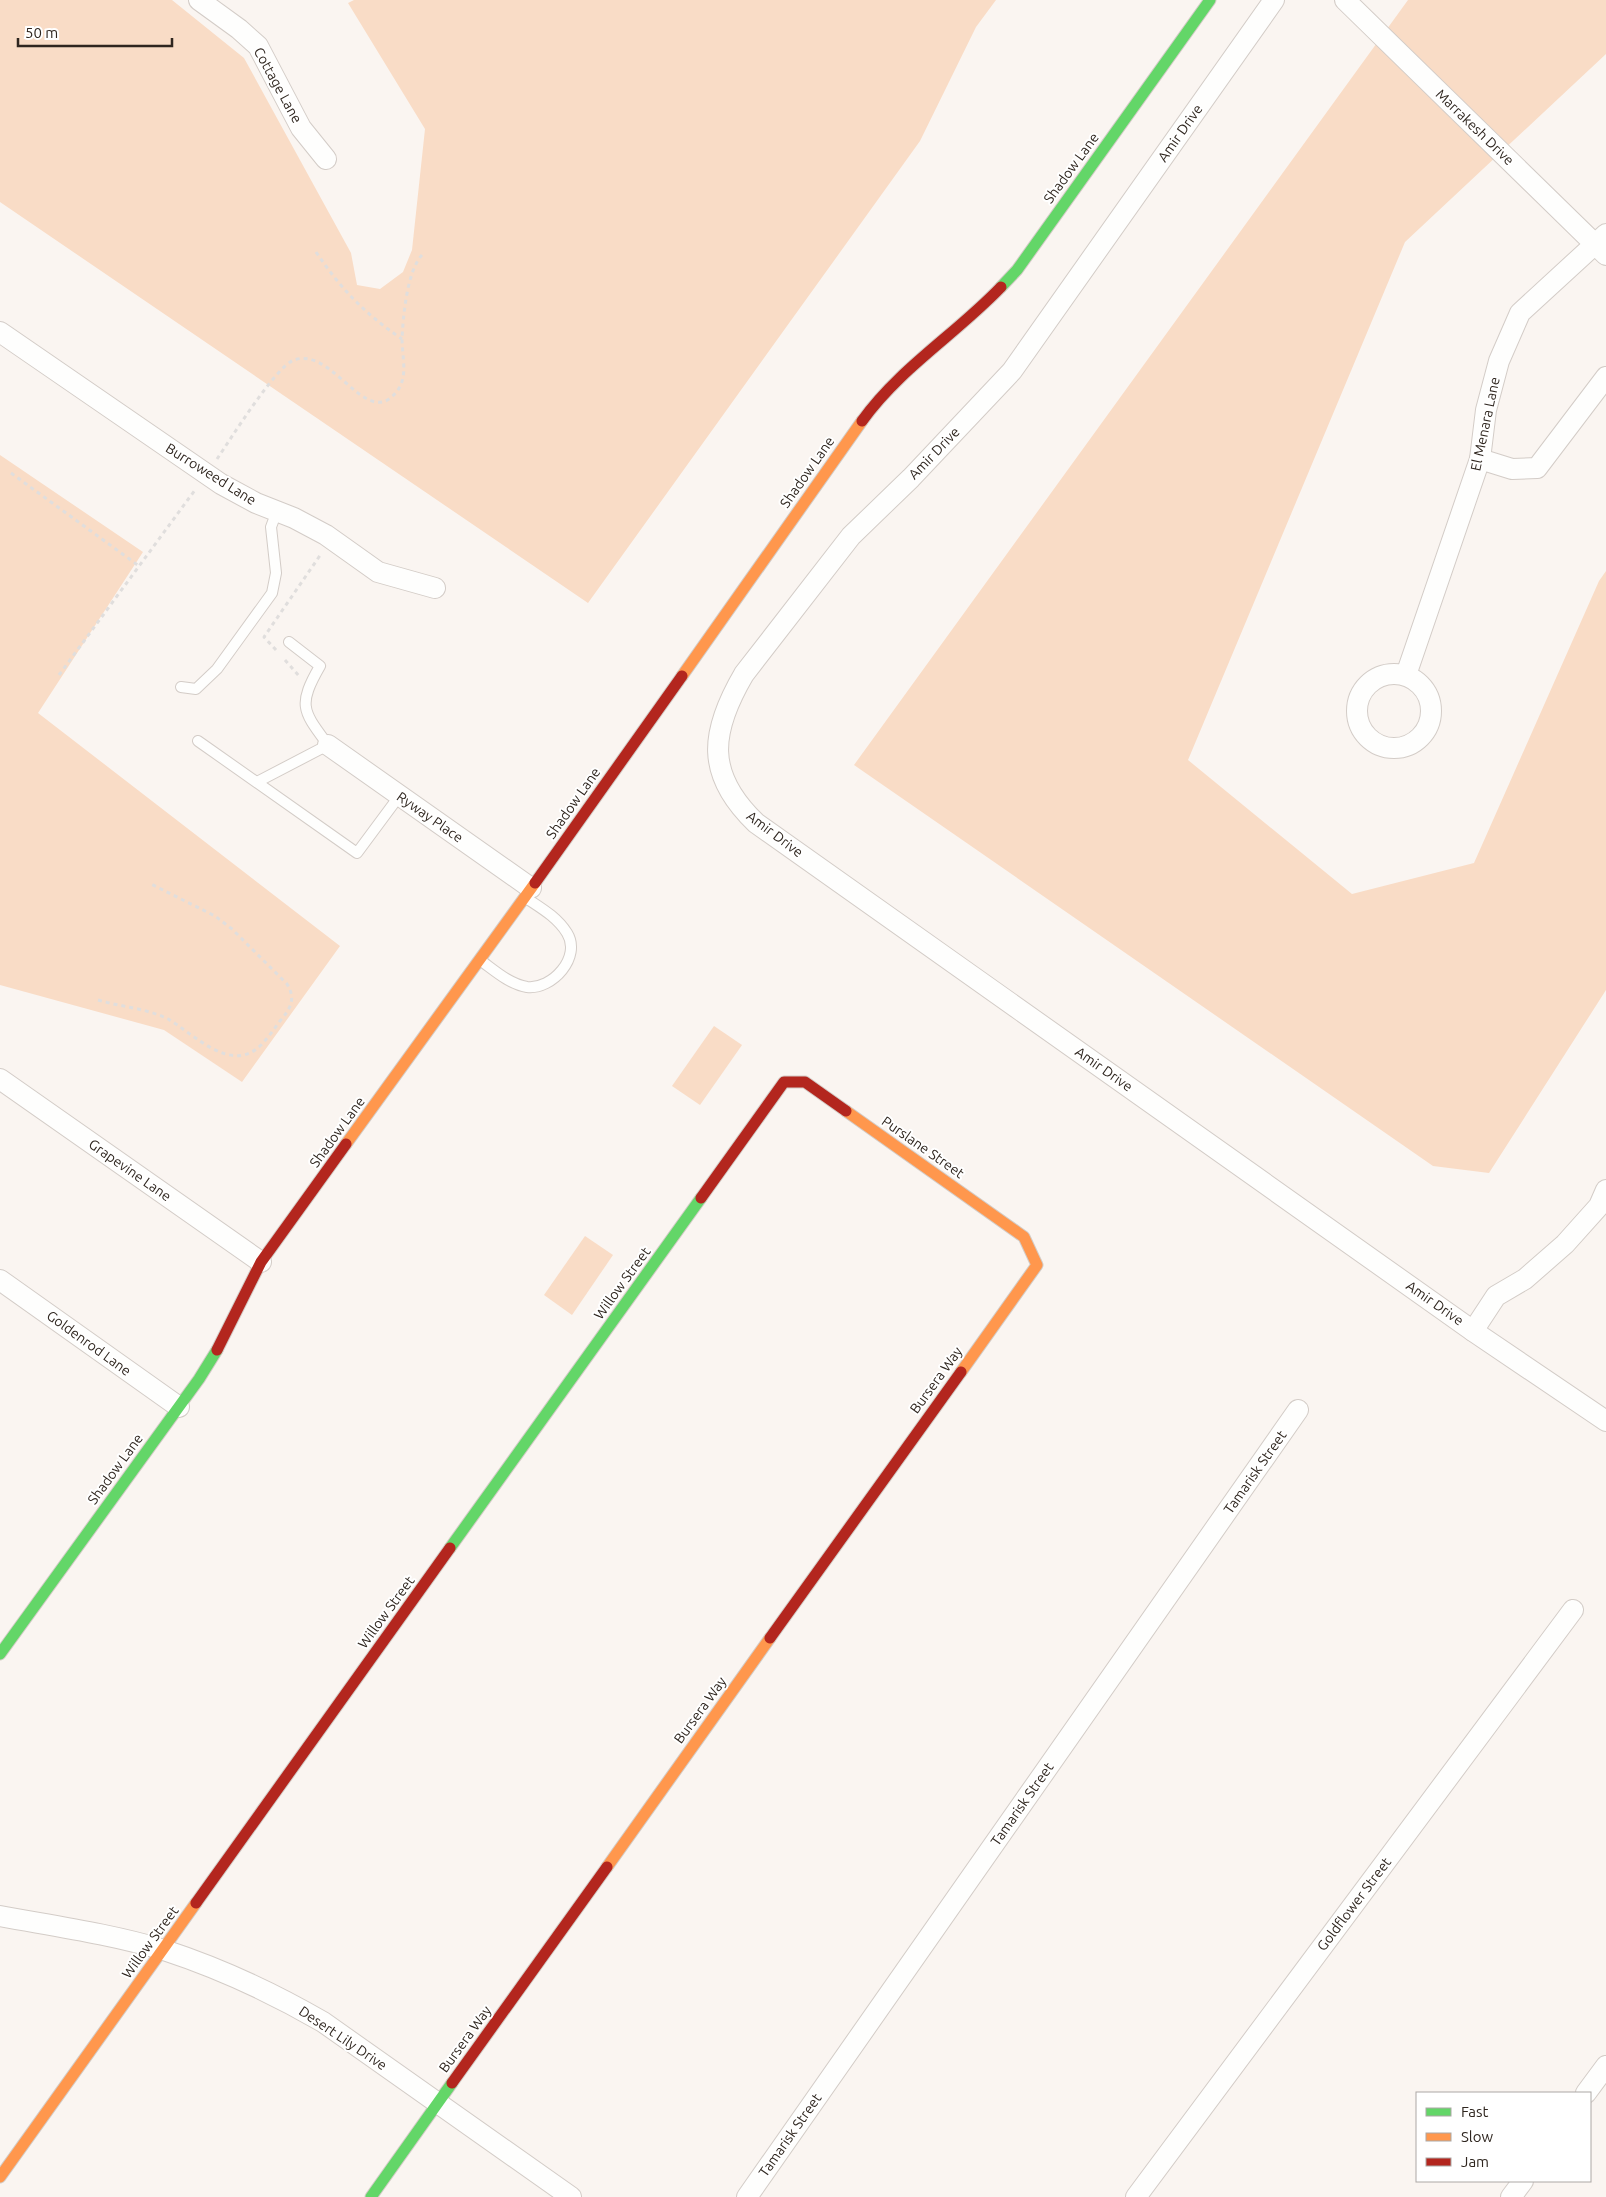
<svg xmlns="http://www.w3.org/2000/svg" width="1606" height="2197" font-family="Ubuntu,sans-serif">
	<rect width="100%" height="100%" fill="#faf5f1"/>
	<!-- green -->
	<g fill="#f9dcc6">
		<polygon points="0,0 172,0 244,58 351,253 357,285 380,289 403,272 412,250 425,129 348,3 354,0 996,0 976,27 920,141 588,603 0,202"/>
		<polygon points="1408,0 1606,0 1606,54 1405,242 1188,760 1352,894 1474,863 1599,581 1606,571 1606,990 1489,1173 1433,1166 854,765"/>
		<polygon points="0,455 143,552 38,713 340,946 242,1082 164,1030 0,985"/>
		<polygon points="714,1026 742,1045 700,1105 672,1086"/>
		<polygon points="585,1236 613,1255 572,1315 544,1295"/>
	</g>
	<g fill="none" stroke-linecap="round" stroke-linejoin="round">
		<defs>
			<g id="lane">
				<polyline points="181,687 196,689 217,669 272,593 276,573 271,527 277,511"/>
				<polyline points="198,741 357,853 400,795"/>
				<path d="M257,782L328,745C303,711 297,706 320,666L289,642"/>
				<path d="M480,960C494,970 509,984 527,987C552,990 582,957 567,933C557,917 541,908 526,898"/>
			</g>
			<g id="street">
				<polyline points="199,0 239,29 258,46 301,128 326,159"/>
				<path d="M1274,0L1012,371L911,478L851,536L744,674C710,732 705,774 756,823L1473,1331L1606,1421"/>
				<polyline points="1345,0 1606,255"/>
				<polyline points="0,332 221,484 256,503 294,518 326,535 378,572 435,588"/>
				<polyline points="1480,459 1512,469 1537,468 1606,377"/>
				<circle cx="1394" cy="711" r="37"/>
				<polyline points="1406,675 1480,459 1486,410 1499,361 1520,313 1606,234"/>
				<polyline points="328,745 531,888"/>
				<polyline points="0,1079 261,1262"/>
				<polyline points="0,1280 179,1407"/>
				<polyline points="1473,1331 1496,1296 1525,1279 1565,1244 1599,1206 1606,1190"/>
				<path d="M0,1916C54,1926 111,1934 164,1950C219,1968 273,1993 323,2022L571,2197"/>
				<polyline points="1586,2093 1606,2066"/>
				<polyline points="747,2197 1298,1410"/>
				<polyline points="1136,2197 1573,1610"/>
				<polyline points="1511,2197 1523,2181"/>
			</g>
			<g id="fast">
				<polyline points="1001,287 1017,270 1210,0"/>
				<polyline points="450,1548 701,1198"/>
				<polyline points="0,1654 199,1379 217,1350"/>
				<polyline points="371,2197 452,2083"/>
			</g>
			<g id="slow">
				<polyline points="682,676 862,421"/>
				<polyline points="846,1111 1024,1237 1037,1265 961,1372"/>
				<polyline points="346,1144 535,883"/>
				<polyline points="607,1867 770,1638"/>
				<polyline points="0,2177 196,1903"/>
			</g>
			<g id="jam">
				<path d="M862,421C900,368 956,334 1001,287"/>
				<polyline points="535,883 682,676"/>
				<polyline points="701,1198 784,1082 805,1082 846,1111"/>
				<polyline points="217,1350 261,1262 346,1144"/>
				<polyline points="770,1638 961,1372"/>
				<polyline points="196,1903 450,1548"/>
				<polyline points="452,2083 607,1867"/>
			</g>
		</defs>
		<!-- lane casing -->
		<use href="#lane" stroke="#d3ccc7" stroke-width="12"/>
		<!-- street casing -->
		<use href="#street" stroke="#d3ccc7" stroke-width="22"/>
		<!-- fast casing -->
		<use href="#fast" stroke="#d3ccc7" stroke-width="13"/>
		<!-- slow casing -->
		<use href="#slow" stroke="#d3ccc7" stroke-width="13"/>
		<!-- jam casing -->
		<use href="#jam" stroke="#d3ccc7" stroke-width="13"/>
		<!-- path -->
		<g stroke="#e0dedd" stroke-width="3" stroke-dasharray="4 4" stroke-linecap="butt">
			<path d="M316,252C341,289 365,314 402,339"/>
			<path d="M217,459C230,440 276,366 294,360C330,347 361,418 389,399C411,383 402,360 402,339C403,317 407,271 422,255"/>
			<polyline points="11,473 139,566"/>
			<polyline points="276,650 264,637 321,554"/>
			<polyline points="285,660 299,676"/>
			<polyline points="59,675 195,490"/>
			<path d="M98,1000C121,1007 146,1008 168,1019C194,1034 231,1075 261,1045C268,1038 274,1029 280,1021C291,1008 296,999 287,984L232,929L215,916L149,883"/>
		</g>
		<!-- lane -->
		<use href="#lane" stroke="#fefefd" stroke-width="10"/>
		<!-- street -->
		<use href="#street" stroke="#fefefd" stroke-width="20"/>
		<!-- fast -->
		<use href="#fast" stroke="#63d668" stroke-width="11"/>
		<!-- slow -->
		<use href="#slow" stroke="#ff974d" stroke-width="11"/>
		<!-- jam -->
		<use href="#jam" stroke="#b3261e" stroke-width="11"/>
	</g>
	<g text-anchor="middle" stroke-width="4" stroke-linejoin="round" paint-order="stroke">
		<!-- street labels -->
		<g font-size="14" fill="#2f261f" stroke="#fff">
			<text transform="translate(278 85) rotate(61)" y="5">Cottage Lane</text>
			<text transform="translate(1475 127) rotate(44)" y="5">Marrakesh Drive</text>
			<text transform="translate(1180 133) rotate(-55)" y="5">Amir Drive</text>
			<text transform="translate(1071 168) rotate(-54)" y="5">Shadow Lane</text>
			<text transform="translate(1485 424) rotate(-78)" y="5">El Menara Lane</text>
			<text transform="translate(934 453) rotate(-46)" y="5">Amir Drive</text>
			<text transform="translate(807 472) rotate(-55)" y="5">Shadow Lane</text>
			<text transform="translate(211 474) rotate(32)" y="5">Burroweed Lane</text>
			<text transform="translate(573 803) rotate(-55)" y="5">Shadow Lane</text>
			<text transform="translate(430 817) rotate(35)" y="5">Ryway Place</text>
			<text transform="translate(775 834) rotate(37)" y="5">Amir Drive</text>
			<text transform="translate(1104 1069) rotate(35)" y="5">Amir Drive</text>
			<text transform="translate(337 1132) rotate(-54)" y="5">Shadow Lane</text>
			<text transform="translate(923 1147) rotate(35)" y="5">Purslane Street</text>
			<text transform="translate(130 1170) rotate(35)" y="5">Grapevine Lane</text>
			<text transform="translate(622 1283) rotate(-54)" y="5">Willow Street</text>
			<text transform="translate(1435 1303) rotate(35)" y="5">Amir Drive</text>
			<text transform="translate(89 1343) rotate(36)" y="5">Goldenrod Lane</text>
			<text transform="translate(936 1380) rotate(-54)" y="5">Bursera Way</text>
			<text transform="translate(115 1469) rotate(-54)" y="5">Shadow Lane</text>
			<text transform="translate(1255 1472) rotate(-55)" y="5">Tamarisk Street</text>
			<text transform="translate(386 1612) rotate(-54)" y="5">Willow Street</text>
			<text transform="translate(700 1710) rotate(-54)" y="5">Bursera Way</text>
			<text transform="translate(1022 1804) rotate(-55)" y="5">Tamarisk Street</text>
			<text transform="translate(1354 1904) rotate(-53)" y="5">Goldflower Street</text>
			<text transform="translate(150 1942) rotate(-54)" y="5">Willow Street</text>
			<text transform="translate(343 2038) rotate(34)" y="5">Desert Lily Drive</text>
			<text transform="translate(465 2039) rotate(-54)" y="5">Bursera Way</text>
			<text transform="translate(790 2135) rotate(-55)" y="5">Tamarisk Street</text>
		</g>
	</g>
	<!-- legend -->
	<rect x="1416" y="2092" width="175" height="90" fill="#ffffff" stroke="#aca8a5"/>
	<rect x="1426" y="2108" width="25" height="8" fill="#63d668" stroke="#aca8a5"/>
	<text x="1461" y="2117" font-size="15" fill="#2f261f">Fast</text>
	<rect x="1426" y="2133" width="25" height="8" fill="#ff974d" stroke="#aca8a5"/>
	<text x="1461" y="2142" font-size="15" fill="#2f261f">Slow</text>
	<rect x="1426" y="2158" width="25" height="8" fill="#b3261e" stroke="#aca8a5"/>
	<text x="1461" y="2167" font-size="15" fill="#2f261f">Jam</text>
	<!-- scale -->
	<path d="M18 38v8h154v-8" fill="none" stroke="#2f261f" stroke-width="2.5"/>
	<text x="25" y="38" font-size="15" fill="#2f261f" stroke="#ffffff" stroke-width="4" paint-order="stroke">50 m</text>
</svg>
